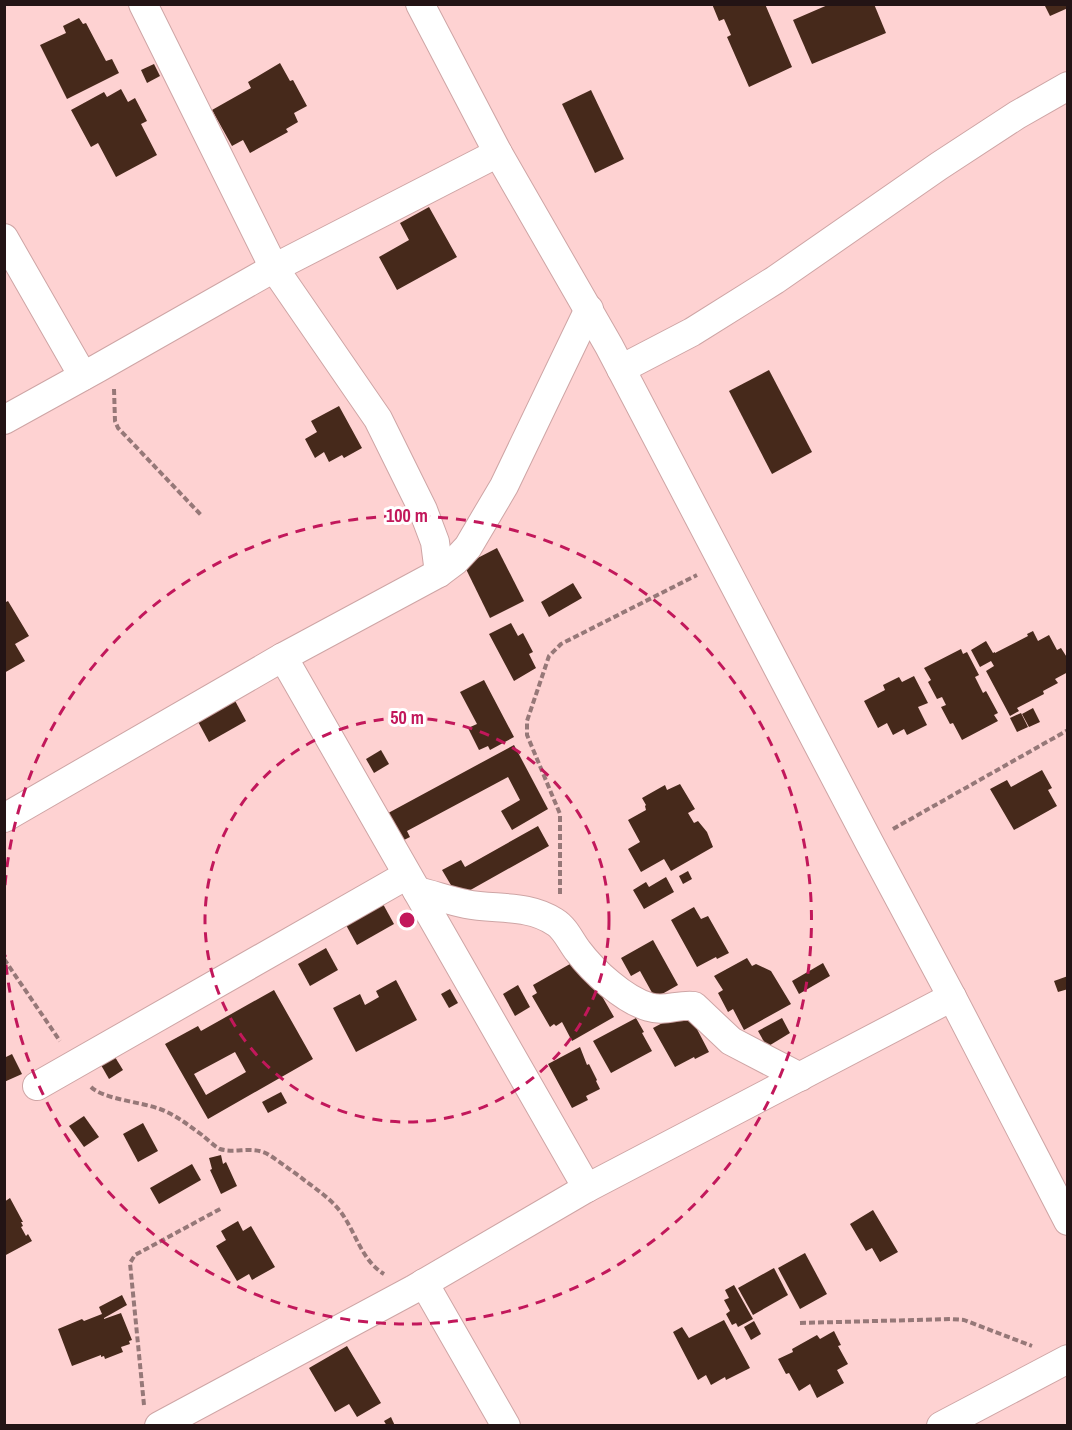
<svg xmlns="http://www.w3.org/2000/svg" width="1072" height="1430" font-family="'Archivo Narrow',sans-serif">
	<rect width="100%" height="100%" fill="#fed2d2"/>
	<!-- building -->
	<g fill="#46291b" fill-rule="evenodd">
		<polygon points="712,4 765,4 792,67 749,87 727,37 731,35 724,19 719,21"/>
		<polygon points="830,4 874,4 886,33 812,64 793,20"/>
		<polygon points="1044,4 1068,4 1068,8 1050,16"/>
		<polygon points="79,18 83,24 86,23 106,61 112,59 119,73 67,99 40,45 66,33 63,26"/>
		<polygon points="280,63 290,81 293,80 307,106 294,113 298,122 286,129 288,132 250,153 243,140 232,146 212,110 251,88 248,82"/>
		<polygon points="154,64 160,76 147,83 141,70"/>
		<polygon points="121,89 128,102 135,98 147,121 141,124 157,155 116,177 98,143 91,147 71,110 104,92 107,97"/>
		<polygon points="591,90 624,159 595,173 562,104"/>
		<polygon points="429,207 457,257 397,290 379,257 409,240 400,223"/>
		<polygon points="769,370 812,452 772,474 729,391"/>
		<polygon points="339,406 362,448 344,458 342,455 329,462 324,452 315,458 305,439 317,432 311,421"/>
		<polygon points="497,548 524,601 490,618 464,565"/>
		<polygon points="573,583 582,598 549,617 541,602"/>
		<polygon points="8,601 29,636 15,644 25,661 4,673 4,603"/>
		<polygon points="511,623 518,636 523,633 533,652 529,654 536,668 514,681 489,634"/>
		<polygon points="1033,631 1038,641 1049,635 1057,650 1061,648 1068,659 1068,672 1055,679 1058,683 1043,691 1044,694 1017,708 1019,711 1010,716 986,671 994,666 991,661 980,667 971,650 986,641 993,653 995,652 995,653 1028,636 1027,634"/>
		<polygon points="961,649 963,654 967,652 979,675 975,677 983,693 986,691 998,713 994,715 998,721 962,740 953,723 950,724 941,707 946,705 942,697 937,699 928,682 931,680 924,668"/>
		<polygon points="914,676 928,703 918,707 927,725 907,735 904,729 893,735 887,723 878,728 864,701 885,690 883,685 899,677 902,682"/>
		<polygon points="484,680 514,737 490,750 488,746 479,750 468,728 477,724 460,692"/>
		<polygon points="233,697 246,721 209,742 196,718"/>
		<polygon points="1033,708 1040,722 1029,727 1022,714"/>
		<polygon points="1021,713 1028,727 1017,732 1010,718"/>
		<polygon points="514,745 548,809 512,830 501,811 520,800 508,777 407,831 410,837 394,845 379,818"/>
		<polygon points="381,750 389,764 374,773 366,759"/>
		<polygon points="1042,770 1052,788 1048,790 1057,806 1014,830 990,789 1007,780 1011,787"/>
		<polygon points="680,784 695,809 688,813 694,823 698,821 707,832 713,847 671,871 664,859 641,872 628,849 640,842 628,820 646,810 645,806 646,805 642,798 665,785 667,790"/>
		<polygon points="538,826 549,846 458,897 442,870 461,860 465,867"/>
		<polygon points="688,871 692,879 683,884 679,876"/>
		<polygon points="666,877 674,892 644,909 633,890 646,882 649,887"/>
		<polygon points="383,904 394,924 357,945 346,925"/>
		<polygon points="694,907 701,919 708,916 729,953 717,959 716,957 697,967 671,920"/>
		<polygon points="653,940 678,985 655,998 640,971 631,976 621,958"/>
		<polygon points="326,948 338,970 310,986 298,964"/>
		<polygon points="747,958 752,966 756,964 771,971 791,1004 744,1030 733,1009 728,1012 718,993 723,990 714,976"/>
		<polygon points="577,960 588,972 614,1017 572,1041 562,1022 556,1026 554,1024 550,1027 532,996 537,993 533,985"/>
		<polygon points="823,963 830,976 799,994 792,981"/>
		<polygon points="1068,976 1068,989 1058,992 1054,981"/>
		<polygon points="396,980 417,1020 356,1052 333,1008 360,994 365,1005 379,997 376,991"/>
		<polygon points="518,985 530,1007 515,1016 503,994"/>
		<polygon points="450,989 458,1003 449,1008 441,994"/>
		<path d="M274,990L313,1059L208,1119L165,1044L198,1026L201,1031ZM235,1052L246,1072L206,1095L194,1074Z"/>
		<polygon points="687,1010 709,1052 695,1059 694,1057 675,1067 653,1028"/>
		<polygon points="636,1018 644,1032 642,1033 652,1051 611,1073 593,1041"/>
		<polygon points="782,1018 790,1033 767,1047 758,1031"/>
		<polygon points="580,1047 587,1065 589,1064 597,1080 596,1081 600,1089 586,1096 588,1100 572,1108 548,1064"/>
		<polygon points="12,1054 22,1074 4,1082 4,1058"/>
		<polygon points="115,1057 123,1070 109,1079 101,1065"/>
		<polygon points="281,1092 287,1103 268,1113 262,1102"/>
		<polygon points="84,1116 99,1137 84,1147 69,1126"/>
		<polygon points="143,1123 158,1151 138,1162 123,1134"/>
		<polygon points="221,1155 223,1164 226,1162 237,1186 221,1194 210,1170 212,1169 209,1158"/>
		<polygon points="192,1164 201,1180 159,1204 150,1188"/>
		<polygon points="10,1198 23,1222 21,1222 23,1226 21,1227 26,1236 28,1234 32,1241 4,1256 4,1202"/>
		<polygon points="873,1210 898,1252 880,1262 872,1248 866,1251 850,1224"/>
		<polygon points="238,1221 243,1231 251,1226 275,1267 252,1280 249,1274 237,1281 216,1246 226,1240 221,1231"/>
		<polygon points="805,1253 827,1294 800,1309 778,1268"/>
		<polygon points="774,1268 788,1295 753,1315 738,1288"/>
		<polygon points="734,1285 753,1319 738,1327 736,1323 732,1325 726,1314 730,1311 724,1300 729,1298 725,1290"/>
		<polygon points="122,1295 127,1305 104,1318 104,1319 121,1313 132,1340 129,1341 130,1344 121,1347 123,1352 105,1359 104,1356 101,1357 101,1355 72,1366 58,1329 82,1319 84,1321 102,1314 99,1307"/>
		<polygon points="724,1320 750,1368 726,1380 725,1377 711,1385 706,1375 698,1380 673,1332 682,1327 689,1338"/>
		<polygon points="754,1321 761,1334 751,1340 744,1327"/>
		<polygon points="834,1331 841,1345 838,1346 848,1364 837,1370 844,1383 817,1398 810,1384 799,1391 789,1373 786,1374 778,1359 793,1352 792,1349 817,1335 820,1339"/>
		<polygon points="347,1346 381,1403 357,1417 349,1404 335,1412 309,1368"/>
		<polygon points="391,1417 395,1426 387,1426 384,1421"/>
	</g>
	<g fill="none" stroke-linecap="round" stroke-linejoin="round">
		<defs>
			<g id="minor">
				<polyline points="143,4 274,268 378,419 423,510 435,542 439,573"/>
				<polyline points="420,4 498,153 609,346 869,842 952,997 1068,1221"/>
				<polyline points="4,238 83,376"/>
				<polyline points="621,369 692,332 775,280 939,166 1017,115 1068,86"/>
				<polyline points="4,420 98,368 274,268 498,153"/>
				<polyline points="283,657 587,1188"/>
				<polyline points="4,818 283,657 439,573 455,561 468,547 504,486 589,309"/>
				<path d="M417,891C434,895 450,901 466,904C496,910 528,904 555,922C565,928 571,942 578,951C593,971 624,1000 649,1007C664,1012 679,1004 694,1006L731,1041L800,1077"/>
				<polyline points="37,1086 407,875"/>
				<polyline points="424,1283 506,1426"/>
				<polyline points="159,1426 414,1289 587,1188 952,997"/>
				<polyline points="941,1426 1068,1359"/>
			</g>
		</defs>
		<!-- minor casing -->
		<use href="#minor" stroke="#cea5a5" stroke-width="30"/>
		<!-- path -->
		<g stroke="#967878" stroke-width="4" stroke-dasharray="6 3" stroke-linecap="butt">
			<polyline points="114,389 115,421 118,428 202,516"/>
			<polyline points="893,829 1068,730"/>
			<polyline points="560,894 560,814 527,735 527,721 549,656 561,644 697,575"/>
			<polyline points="4,959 60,1041"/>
			<path d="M91,1087C103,1099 141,1102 160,1109C176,1115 188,1125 202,1135C207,1139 214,1146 220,1149C236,1154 254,1145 269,1155C279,1161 289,1169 299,1176C313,1187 329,1197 340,1211C356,1232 361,1260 384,1274"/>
			<polyline points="800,1323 951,1319 964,1320 1032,1346"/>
			<polyline points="144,1405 130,1263 135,1255 222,1208"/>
		</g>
		<!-- minor -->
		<use href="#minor" stroke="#fff" stroke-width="28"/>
	</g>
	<!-- distance rings -->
	<g fill="none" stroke="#c2185b" stroke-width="3" stroke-dasharray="10 8">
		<circle cx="407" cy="920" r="202"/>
		<path d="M5 885A404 404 0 1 1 5 955"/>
	</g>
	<circle cx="407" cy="920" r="9" fill="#c2185b" stroke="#fff" stroke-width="3"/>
	<g font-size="18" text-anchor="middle" font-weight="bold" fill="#c2185b" stroke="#fff" stroke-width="6" stroke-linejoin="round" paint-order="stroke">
		<text x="407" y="522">100 m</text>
		<text x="407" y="724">50 m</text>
	</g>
	<!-- border -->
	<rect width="1072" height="1430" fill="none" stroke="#231415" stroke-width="12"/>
</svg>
